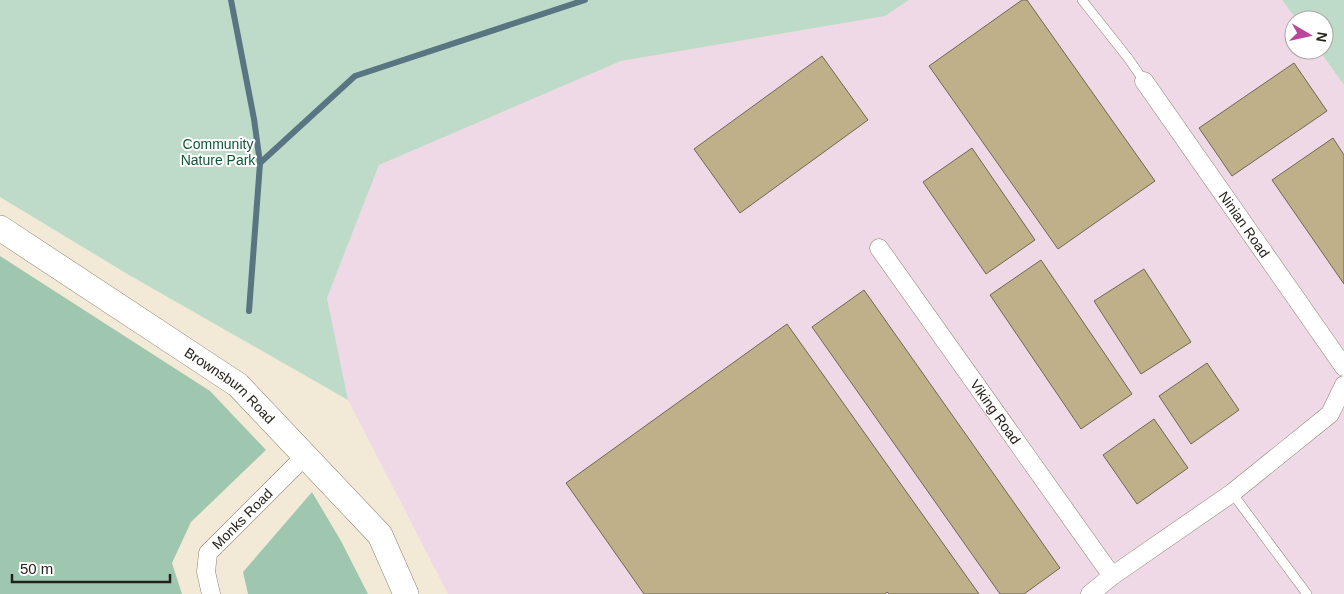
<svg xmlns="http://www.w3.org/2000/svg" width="1344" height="594" font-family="Helvetica,sans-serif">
	<rect width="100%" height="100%" fill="#f2ead6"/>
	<!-- industrial -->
	<polygon fill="#f0d9e6" points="909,0 1282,0 1297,20 1294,20 1294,50 1319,50 1344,85 1344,594 448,594 348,400 327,298 379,165 621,61 885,16"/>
	<!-- green -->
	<g fill="#bedbc9">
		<polygon points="0,0 909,0 885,16 621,61 379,165 327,298 348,400 129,275 0,197"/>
		<polygon points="1282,0 1344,0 1344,85 1319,50 1324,50 1324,20 1297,20"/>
	</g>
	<!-- forest -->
	<g fill="#9fc7af">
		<polygon points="0,256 210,391 266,450 191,522 172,563 182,594 0,594"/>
		<polygon points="312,492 341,541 368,594 248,594 243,572"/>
	</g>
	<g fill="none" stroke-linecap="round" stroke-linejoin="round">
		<!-- stream -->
		<g stroke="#597582" stroke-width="6">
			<polyline points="231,0 254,119 260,163"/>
			<polyline points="249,311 260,163 355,76 585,0"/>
		</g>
	</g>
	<!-- building -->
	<g fill="#bfb089" stroke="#6e6755">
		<polygon points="1022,0 1027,0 1155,181 1058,249 929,66"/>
		<polygon points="822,56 868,120 740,213 694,149"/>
		<polygon points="1294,63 1327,111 1232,176 1199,128"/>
		<polygon points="1333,138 1344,155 1344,284 1272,180"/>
		<polygon points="972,148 1035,240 986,274 923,182"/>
		<polygon points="1041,260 1132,394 1081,429 990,295"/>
		<polygon points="1144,269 1191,342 1141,374 1094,301"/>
		<polygon points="864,290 1060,568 1024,594 1000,594 812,327"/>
		<polygon points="787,324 979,594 889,594 887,592 885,594 644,594 566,483"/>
		<polygon points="1207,363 1239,410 1191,444 1159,396"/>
		<polygon points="1154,419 1188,468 1137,504 1103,455"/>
	</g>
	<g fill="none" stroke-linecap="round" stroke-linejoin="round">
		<defs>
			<g id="lane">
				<polyline points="1082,0 1128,58 1144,81"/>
				<polyline points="1232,493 1307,594"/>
			</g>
			<g id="street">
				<path id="s1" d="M1144,81L1344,367"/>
				<path id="s2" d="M879,248L1112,576"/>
				<path id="s3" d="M211,594L206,572L208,553L305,456"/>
				<polyline points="1090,594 1112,576 1232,493 1330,414 1344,385"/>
			</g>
			<g id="secondary">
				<path id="s4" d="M0,228L238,385L380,535L406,594"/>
			</g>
		</defs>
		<!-- lane casing -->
		<use href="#lane" stroke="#8a8270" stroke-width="10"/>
		<!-- street casing -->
		<use href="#street" stroke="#8a8270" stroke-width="19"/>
		<!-- secondary casing -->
		<use href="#secondary" stroke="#8a8270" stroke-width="26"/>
		<!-- lane -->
		<use href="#lane" stroke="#fff" stroke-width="9"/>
		<!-- street -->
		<use href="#street" stroke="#fff" stroke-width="18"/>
		<!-- secondary -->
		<use href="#secondary" stroke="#fff" stroke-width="25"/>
	</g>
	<g text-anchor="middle" stroke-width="4" stroke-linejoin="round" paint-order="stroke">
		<!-- park labels -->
		<g font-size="14" fill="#125535" stroke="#fff">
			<text x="218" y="149">Community<tspan x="218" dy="16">Nature Park</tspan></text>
		</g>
		<!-- street labels -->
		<g font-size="14" fill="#24211a" stroke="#fff">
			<text dy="5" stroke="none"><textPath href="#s1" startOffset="175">Ninian Road</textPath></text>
			<text dy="5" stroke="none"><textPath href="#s4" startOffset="279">Brownsburn Road</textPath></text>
			<text dy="5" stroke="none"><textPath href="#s2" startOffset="201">Viking Road</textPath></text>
			<text dy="5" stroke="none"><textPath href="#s3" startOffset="90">Monks Road</textPath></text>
		</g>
	</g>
	<!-- north arrow -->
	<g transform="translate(1309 35) rotate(99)"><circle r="24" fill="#ffffff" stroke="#a7a6a3"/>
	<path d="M0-4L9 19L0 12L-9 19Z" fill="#be4599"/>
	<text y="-8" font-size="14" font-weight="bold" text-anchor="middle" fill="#24211a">N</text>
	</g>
	<!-- scale -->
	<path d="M12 574v8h158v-8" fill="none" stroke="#24211a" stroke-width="2.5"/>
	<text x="20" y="574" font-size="15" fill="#24211a" stroke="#ffffff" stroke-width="4" paint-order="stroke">50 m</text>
</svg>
